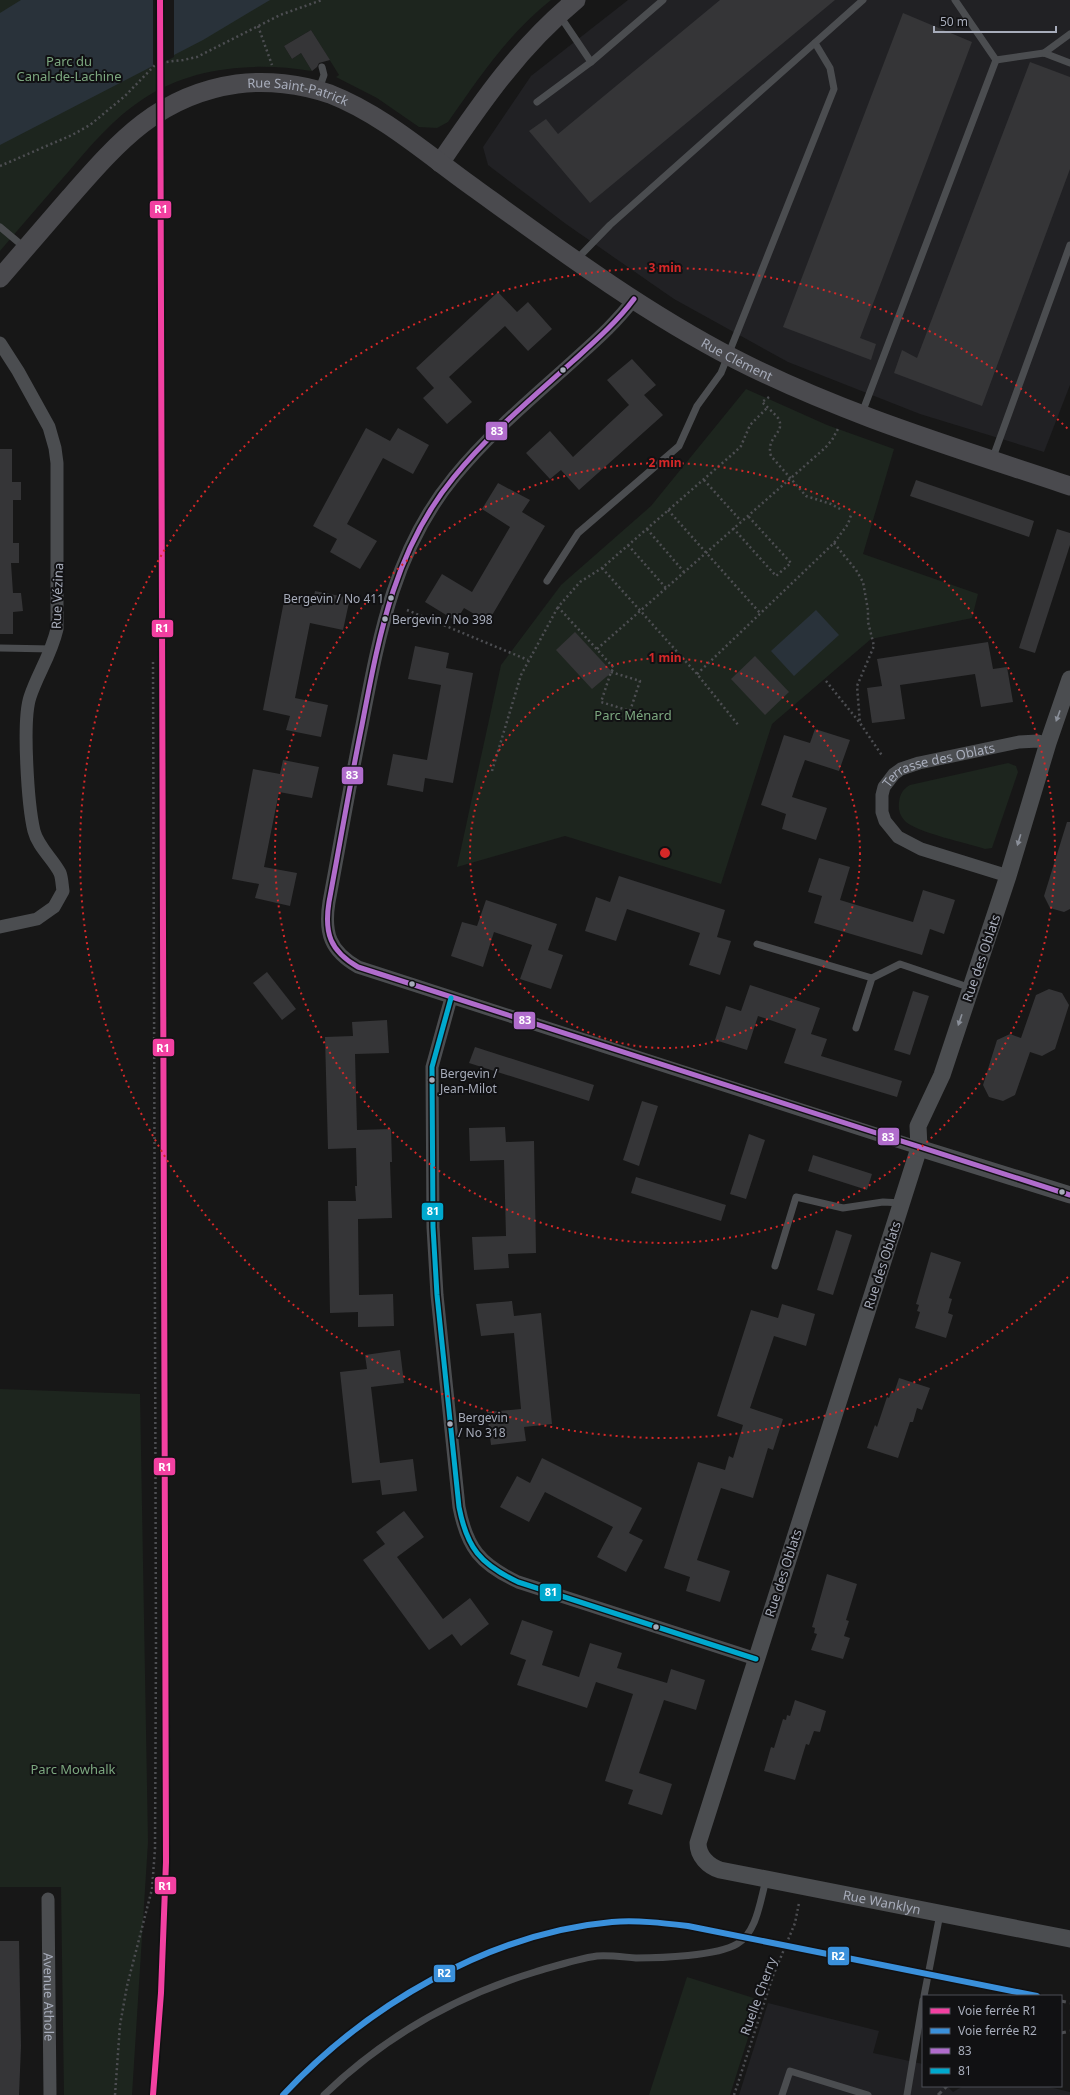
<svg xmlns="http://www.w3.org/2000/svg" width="1070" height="2095" font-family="'Noto Sans',sans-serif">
	<rect width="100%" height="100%" fill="#171717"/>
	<!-- built -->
	<g fill="#212124">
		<polygon points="628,0 1070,0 1070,385 1044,452 920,414 788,362 674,299 566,224 488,165 483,147 531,76"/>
		<polygon points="768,2003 879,2031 873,2053 923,2064 923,2086 947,2086 953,2092 963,2086 1045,2086 1070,2092 1070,2095 739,2095"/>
	</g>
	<!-- green -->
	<g fill="#1d251e">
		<path d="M0,0H551C508,34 479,78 448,122L437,128L419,127L377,98L336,77L339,75L311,30L284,46L292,59L301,53L312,71C254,62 193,66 143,99C114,118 91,145 69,171C46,197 23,224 0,251Z"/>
		<polygon points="746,389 827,425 894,449 863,554 978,594 972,618 871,639 772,724 721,884 565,836 457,867 501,665 561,585 651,506"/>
		<path d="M1008,763L1016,766L1018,772L992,848L985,849C967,843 919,833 906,822C900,816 898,810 899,802C900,794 903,789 910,785Z"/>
		<polygon points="0,1389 140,1394 148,1842 132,2095 64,2095 61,1887 0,1887"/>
		<polygon points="687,1977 760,2000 730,2095 649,2095"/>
	</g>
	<!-- water -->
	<g fill="#29323a">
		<polygon points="21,0 270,0 203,40 0,145 0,13"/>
		<polygon points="816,610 839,635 794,676 771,651"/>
	</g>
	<!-- pier -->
	<polygon fill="#171717" points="153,0 174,0 174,57 153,68"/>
	<!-- building -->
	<g fill="#353537">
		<polygon points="720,0 835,0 590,203 529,131 546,119 558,134"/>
		<polygon points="903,13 972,42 860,338 876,344 871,360 783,327"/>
		<polygon points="311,30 330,60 319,63 317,67 312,71 301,53 292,59 284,46"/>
		<polygon points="1030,62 1070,77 1070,169 982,406 894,373 902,350 917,358"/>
		<polygon points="498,292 517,312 528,302 552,329 528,351 505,326 449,377 472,402 447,424 423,398 434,388 416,368"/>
		<polygon points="632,359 656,385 644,395 663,415 579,490 561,470 550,479 526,453 550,431 573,457 629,405 607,380"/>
		<polygon points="366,428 390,441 398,428 429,445 413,474 383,458 347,524 377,541 360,569 330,552 337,539 313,526"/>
		<polygon points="0,449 12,449 12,482 21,482 21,500 13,500 13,543 19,543 19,563 11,563 13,593 21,593 23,611 13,612 13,634 0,634"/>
		<polygon points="916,480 1034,521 1029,537 910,496"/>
		<polygon points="498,483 530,500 522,512 545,526 488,622 464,608 456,621 425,602 442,574 472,592 510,527 482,509"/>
		<polygon points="1057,529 1070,533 1070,545 1035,653 1019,648"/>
		<polygon points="315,591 350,598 343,630 310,623 295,698 328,705 321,737 286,730 290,716 263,710 284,601 312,606"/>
		<polygon points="575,632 612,672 592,689 556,650"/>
		<polygon points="988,642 993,669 1007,667 1013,702 981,707 975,674 900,685 905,719 872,723 867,688 882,686 877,659"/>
		<polygon points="415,646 449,653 446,668 473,673 453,783 425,778 423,792 387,785 393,754 427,760 441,685 408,679"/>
		<polygon points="755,656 789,692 765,715 731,679"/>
		<polygon points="815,729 850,740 839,771 805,760 798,779 792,797 827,808 816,840 782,829 786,814 761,805 784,735 810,743"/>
		<polygon points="283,760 319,767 312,798 279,792 264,867 297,873 290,906 255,898 259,884 232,879 253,769 280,774"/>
		<polygon points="1067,822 1070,822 1070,909 1064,912 1050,908 1044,896"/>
		<polygon points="819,858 850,867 840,900 913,922 923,890 955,900 944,934 930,929 922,955 814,923 822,896 808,892"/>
		<polygon points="619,876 725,910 717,937 731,941 720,975 689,965 700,933 627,909 616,941 585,931 596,897 610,902"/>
		<polygon points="486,900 557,924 548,950 563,955 551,989 520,979 532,945 494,932 483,967 451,956 462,922 477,926"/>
		<polygon points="267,972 296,1009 282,1020 253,983"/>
		<polygon points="750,985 820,1008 811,1034 827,1039 821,1056 902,1081 897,1097 784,1063 796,1029 758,1016 747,1050 715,1040 726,1006 741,1011"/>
		<polygon points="1049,989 1062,993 1069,1005 1055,1049 1042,1056 1030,1052 1015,1095 1003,1101 989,1097 983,1085 997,1040 1010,1034 1021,1038 1036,995"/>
		<polygon points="913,991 929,996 910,1055 894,1050"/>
		<polygon points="387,1020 389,1053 355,1054 357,1130 391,1129 392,1162 390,1162 392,1218 358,1219 359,1295 393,1294 394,1326 358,1327 358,1312 330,1313 328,1201 356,1201 355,1186 357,1186 356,1148 328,1149 325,1037 353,1036 352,1022"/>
		<polygon points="475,1047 594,1085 589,1101 469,1063"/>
		<polygon points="642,1101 658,1106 639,1166 623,1160"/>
		<polygon points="505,1127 506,1142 534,1141 536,1253 508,1254 509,1268 474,1270 472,1237 506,1236 504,1160 470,1161 469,1128"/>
		<polygon points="749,1134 765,1140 746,1199 730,1194"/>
		<polygon points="813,1155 872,1174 867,1190 808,1171"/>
		<polygon points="636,1177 726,1205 721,1221 631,1193"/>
		<polygon points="836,1230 852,1235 833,1295 817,1290"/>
		<polygon points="931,1252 961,1262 949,1298 952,1299 948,1313 953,1315 946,1338 915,1328 920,1312 917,1311 919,1305 916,1304"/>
		<polygon points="512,1301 514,1316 541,1313 552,1424 524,1427 526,1441 491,1445 487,1412 521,1409 514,1333 481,1336 476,1304"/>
		<polygon points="782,1304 815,1314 806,1346 774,1336 750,1408 783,1419 773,1450 768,1448 753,1498 721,1488 697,1560 730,1571 720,1602 686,1591 690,1577 664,1568 698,1462 725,1470 729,1456 733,1458 743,1425 717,1416 751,1310 778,1318"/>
		<polygon points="400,1350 404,1383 371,1387 380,1463 413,1459 417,1491 382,1495 380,1480 352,1483 340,1372 367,1369 365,1355"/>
		<polygon points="899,1378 930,1388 922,1410 917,1408 913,1422 910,1422 898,1458 867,1448 875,1425 877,1427 887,1397 889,1398 891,1392 894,1393"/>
		<polygon points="542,1458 642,1508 629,1533 643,1540 626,1572 597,1557 613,1527 545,1492 529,1522 500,1507 517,1476 530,1483"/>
		<polygon points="404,1511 424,1537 397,1557 443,1619 470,1598 489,1624 461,1646 452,1634 429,1650 363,1560 385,1544 376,1532"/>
		<polygon points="827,1574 857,1584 846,1620 849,1621 844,1636 850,1638 843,1659 811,1650 817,1634 814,1633 815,1628 812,1627"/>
		<polygon points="522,1620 553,1631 542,1665 561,1671 579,1677 590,1643 622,1653 617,1668 667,1683 671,1669 705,1680 696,1710 664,1700 639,1773 672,1784 662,1815 628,1804 633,1790 605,1781 633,1694 596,1682 587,1708 517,1685 526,1660 510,1654"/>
		<polygon points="795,1700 826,1711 820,1732 814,1731 809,1745 806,1744 795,1780 764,1771 771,1747 774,1748 783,1719 786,1720 787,1715 790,1716"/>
		<polygon points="0,1941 19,1941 21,2046 19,2095 0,2095"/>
	</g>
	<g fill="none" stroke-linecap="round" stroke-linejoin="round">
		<!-- path -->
		<g stroke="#4d4e52" stroke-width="2.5" stroke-dasharray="2 3" stroke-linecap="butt">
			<polyline points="258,26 272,65"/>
			<polyline points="0,166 72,135 90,125 125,96 157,63 183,60 197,57 280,15 322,0"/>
			<path d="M769,397L762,402C767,407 774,413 778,418C787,433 765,436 771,456L806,496L831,504L842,510"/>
			<polyline points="704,480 741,521"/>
			<polyline points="668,510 760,613"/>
			<polyline points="733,528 776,576 791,563 748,516"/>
			<polyline points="647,529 684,572"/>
			<polyline points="834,543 856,570 863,582 868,610 868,622 874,646 857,686 860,723"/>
			<polyline points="628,545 666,588"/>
			<polyline points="602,568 697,674 739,726"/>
			<polyline points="407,610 528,660"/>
			<polyline points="597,649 825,448 832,440 839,427"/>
			<polyline points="611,672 640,681 630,711 601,702 611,672 614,668 558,607 580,582 602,568 735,452 741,446 750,425 767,408"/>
			<polyline points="697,674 834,543 848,524 851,515"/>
			<polyline points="826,681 860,723 883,757"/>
			<polyline points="492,771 521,675 558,607"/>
			<polyline points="115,2095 120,2025 127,1986 152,1889 155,1849 156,1649 153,660"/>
			<polyline points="734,2095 773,1976 795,1923 799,1903"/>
		</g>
		<!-- service -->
		<g stroke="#4b4d50" stroke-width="7">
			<polyline points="1044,53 1070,34"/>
			<polyline points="996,60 1044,53 1070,63"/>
			<polyline points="591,62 663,0"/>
			<polyline points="319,89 324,75 322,67"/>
			<polyline points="537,102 591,62 560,16"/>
			<polyline points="0,227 24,247"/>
			<polyline points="576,260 610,225 863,0"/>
			<polyline points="862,413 996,60 955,0"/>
			<polyline points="992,460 1070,245"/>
			<polyline points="547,581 578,533 679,446 697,406 721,373 834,89 830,68 815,43"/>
			<polyline points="0,648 52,649"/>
			<polyline points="757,944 872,978"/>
			<polyline points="856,1028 872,978 900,964 971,988"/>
			<polyline points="775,1266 796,1197 843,1208 883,1202 902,1203"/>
			<polyline points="924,1996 940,1914"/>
			<path d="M324,2095C384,2037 456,1996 535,1972C556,1966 576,1959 597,1956C610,1955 623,1957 636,1958C660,1958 717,1956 737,1944C757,1932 760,1901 766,1880"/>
			<polyline points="782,2095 790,2071 868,2095"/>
			<polyline points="907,2095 923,2000"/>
		</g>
		<!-- minor -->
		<g stroke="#4b4d50" stroke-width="13">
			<path d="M634,299C616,323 594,342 572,362C531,399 489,434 454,477C394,550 379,636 362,725C350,784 340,843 329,902C324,933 330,951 358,967L919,1148"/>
			<path d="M0,343L18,371L49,427L55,448L57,463V629C51,655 38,673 30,697C22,721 28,806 34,831C38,847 53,859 60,873C62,878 62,885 63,891L54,907L37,919L0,927"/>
			<path id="s1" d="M1008,876L921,849L898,837L885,821L882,812V795L884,787L894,774L901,769L919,763L1019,742L1038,741L1048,743"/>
			<path d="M451,998L432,1067L433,1227L437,1295L459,1507C467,1548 480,1564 518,1582L756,1659"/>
			<path id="s2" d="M48,1899L50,2095"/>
		</g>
		<!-- tertiary -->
		<g stroke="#4b4d50" stroke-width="17">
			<path id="s3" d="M1070,679L1048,743L1008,876L942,1075L918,1126L919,1148L698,1843C698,1856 708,1866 720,1870L1070,1939"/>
			<polyline points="919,1148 1070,1195"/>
		</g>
		<!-- secondary -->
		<g stroke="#4a4a4e" stroke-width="19">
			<path d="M440,163C481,103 519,47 576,0"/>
			<path id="s4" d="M0,278C23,251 47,224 70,197C119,141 159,95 237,84C267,80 301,84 330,94C384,115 430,157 477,190C560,250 644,312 735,359C842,414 957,448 1070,486"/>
		</g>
		<!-- rail -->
		<g stroke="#4b4c4f" stroke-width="3" stroke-dasharray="5 4" stroke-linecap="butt">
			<polyline points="1061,2001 1070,2003"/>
			<polyline points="1061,2033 1070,2031"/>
			<path d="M283,2095C366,2006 489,1933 612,1922C637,1920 663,1923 688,1926L1037,1996"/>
			<polyline points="938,2095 947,2086"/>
		</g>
		<defs>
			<path id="bus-1" d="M634,299C616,323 594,342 572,362C531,399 489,434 454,477C394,550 379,636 362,725C350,784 340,843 329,902C324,933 330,951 358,967L1070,1195"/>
			<path id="bus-2" d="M451,998L432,1067L433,1227L437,1295L459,1507C467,1548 480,1564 518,1582L756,1659"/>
		</defs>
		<!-- bus-1 casing -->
		<use href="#bus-1" stroke="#111113" stroke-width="8"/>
		<!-- bus-2 casing -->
		<use href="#bus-2" stroke="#111113" stroke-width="8"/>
		<!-- bus-1 -->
		<use href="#bus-1" stroke="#b06ccc" stroke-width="5"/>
		<!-- bus-2 -->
		<use href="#bus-2" stroke="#00a9ce" stroke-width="5"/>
		<defs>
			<polyline id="rail-1" points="153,2095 161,1993 166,1862 160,0"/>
			<path id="rail-2" d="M283,2095C366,2006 489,1933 612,1922C637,1920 663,1923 688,1926L1037,1996"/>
		</defs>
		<!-- rail-1 casing -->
		<use href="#rail-1" stroke="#111113" stroke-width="9"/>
		<!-- rail-2 casing -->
		<use href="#rail-2" stroke="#111113" stroke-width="9"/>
		<!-- rail-1 -->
		<use href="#rail-1" stroke="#f240a1" stroke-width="6"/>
		<!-- rail-2 -->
		<use href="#rail-2" stroke="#3a90db" stroke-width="6"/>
	</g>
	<!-- one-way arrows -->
	<defs><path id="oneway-solid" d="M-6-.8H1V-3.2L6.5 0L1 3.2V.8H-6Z"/></defs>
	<g fill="#8b909a">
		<use href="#oneway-solid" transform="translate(1058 716) rotate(110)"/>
		<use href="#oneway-solid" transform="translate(1019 840) rotate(107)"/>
		<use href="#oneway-solid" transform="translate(960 1020) rotate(109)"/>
	</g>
	<!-- distance rings -->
	<g fill="none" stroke="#d62828" stroke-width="2" stroke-dasharray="2 4">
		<circle cx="665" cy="853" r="195"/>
		<circle cx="665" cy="853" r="390"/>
		<path d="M1068 1277A585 585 0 1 1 1068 429"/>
	</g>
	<!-- markers -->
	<g fill="#a7acba" stroke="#111113" stroke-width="1.5">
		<circle cx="563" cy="370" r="3.5"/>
		<circle cx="391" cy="598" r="3.5"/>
		<circle cx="385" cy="619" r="3.5"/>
		<circle cx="412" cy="984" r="3.5"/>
		<circle cx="432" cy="1080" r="3.5"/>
		<circle cx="1062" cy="1192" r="3.5"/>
		<circle cx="450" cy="1424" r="3.5"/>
		<circle cx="656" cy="1627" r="3.5"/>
	</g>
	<g text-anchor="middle" stroke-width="4" stroke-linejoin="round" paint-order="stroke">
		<!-- bus labels -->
		<g font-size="12" fill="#a7acba" stroke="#111113" text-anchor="start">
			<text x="384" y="603" text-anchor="end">Bergevin / No 411</text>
			<text x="392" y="624">Bergevin / No 398</text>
			<text x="440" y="1078">Bergevin /<tspan x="440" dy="15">Jean-Milot</tspan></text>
			<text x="458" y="1422">Bergevin<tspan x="458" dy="15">/ No 318</tspan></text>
		</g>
		<!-- park labels -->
		<g font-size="13" fill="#7ca77f" stroke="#111113">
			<text x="69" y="66">Parc du<tspan x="69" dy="15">Canal-de-Lachine</tspan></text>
			<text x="633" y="720">Parc Ménard</text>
			<text x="73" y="1774">Parc Mowhalk</text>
		</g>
		<!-- street labels -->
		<g font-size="13" fill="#a7acba" stroke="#111113">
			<text dy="5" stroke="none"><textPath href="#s4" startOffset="376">Rue Saint-Patrick</textPath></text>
			<text dy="5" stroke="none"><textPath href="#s4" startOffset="895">Rue Clément</textPath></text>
			<text transform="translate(57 596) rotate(-88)" y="5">Rue Vézina</text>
			<text dy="5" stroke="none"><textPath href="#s1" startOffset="234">Terrasse des Oblats</textPath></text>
			<text transform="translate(981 958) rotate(-71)" y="5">Rue des Oblats</text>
			<text transform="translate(882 1265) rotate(-72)" y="5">Rue des Oblats</text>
			<text transform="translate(783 1573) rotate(-72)" y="5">Rue des Oblats</text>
			<text dy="5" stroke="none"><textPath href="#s3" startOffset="1426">Rue Wanklyn</textPath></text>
			<text transform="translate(758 1996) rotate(-70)" y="5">Ruelle Cherry</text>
			<text dy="5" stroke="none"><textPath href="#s2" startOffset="98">Avenue Athole</textPath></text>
		</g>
	</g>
	<circle cx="665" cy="853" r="6" fill="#d62828" stroke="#111113" stroke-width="2"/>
	<g font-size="12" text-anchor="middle" font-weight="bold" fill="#d62828" stroke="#111113" stroke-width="4" stroke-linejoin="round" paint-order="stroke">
		<text x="665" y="272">3 min</text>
		<text x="665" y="467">2 min</text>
		<text x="665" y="662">1 min</text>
	</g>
	<g stroke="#111113" stroke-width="1.5">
		<rect x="149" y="200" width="23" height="19" rx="4" fill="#f240a1"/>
		<rect x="485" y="421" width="23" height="20" rx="4" fill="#b06ccc"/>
		<rect x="151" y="619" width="23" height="19" rx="4" fill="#f240a1"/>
		<rect x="341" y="766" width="23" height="19" rx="4" fill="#b06ccc"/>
		<rect x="513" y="1011" width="23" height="19" rx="4" fill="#b06ccc"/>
		<rect x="152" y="1038" width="23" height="19" rx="4" fill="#f240a1"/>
		<rect x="877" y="1127" width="23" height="19" rx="4" fill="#b06ccc"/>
		<rect x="421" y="1202" width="23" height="19" rx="4" fill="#00a9ce"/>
		<rect x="153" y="1457" width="23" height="19" rx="4" fill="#f240a1"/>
		<rect x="539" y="1583" width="23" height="19" rx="4" fill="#00a9ce"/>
		<rect x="154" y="1876" width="23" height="19" rx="4" fill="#f240a1"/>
		<rect x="827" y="1946" width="23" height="20" rx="4" fill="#3a90db"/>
		<rect x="433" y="1964" width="23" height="19" rx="4" fill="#3a90db"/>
	</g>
	<g font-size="11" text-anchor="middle" font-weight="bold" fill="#fff">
		<text x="161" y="213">R1</text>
		<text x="497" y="435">83</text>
		<text x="162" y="632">R1</text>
		<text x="352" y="779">83</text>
		<text x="525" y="1024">83</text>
		<text x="163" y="1052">R1</text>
		<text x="888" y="1141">83</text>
		<text x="433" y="1215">81</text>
		<text x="165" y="1471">R1</text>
		<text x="551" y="1596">81</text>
		<text x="165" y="1890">R1</text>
		<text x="838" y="1960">R2</text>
		<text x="444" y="1977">R2</text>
	</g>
	<!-- legend -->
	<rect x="922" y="1995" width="140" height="92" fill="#111113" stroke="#4d4f56"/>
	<rect x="930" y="2008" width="20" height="6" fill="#f240a1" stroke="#4d4f56"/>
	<text x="958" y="2015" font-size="12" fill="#a7acba">Voie ferrée R1</text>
	<rect x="930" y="2028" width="20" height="6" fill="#3a90db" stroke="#4d4f56"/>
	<text x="958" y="2035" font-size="12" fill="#a7acba">Voie ferrée R2</text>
	<rect x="930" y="2048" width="20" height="6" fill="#b06ccc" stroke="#4d4f56"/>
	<text x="958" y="2055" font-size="12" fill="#a7acba">83</text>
	<rect x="930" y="2068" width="20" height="6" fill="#00a9ce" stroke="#4d4f56"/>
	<text x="958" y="2075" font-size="12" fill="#a7acba">81</text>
	<!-- scale -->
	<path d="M934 26v6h122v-6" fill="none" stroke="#a7acba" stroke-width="2"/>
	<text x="940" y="26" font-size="12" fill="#a7acba" stroke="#111113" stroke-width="3" paint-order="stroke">50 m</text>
</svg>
